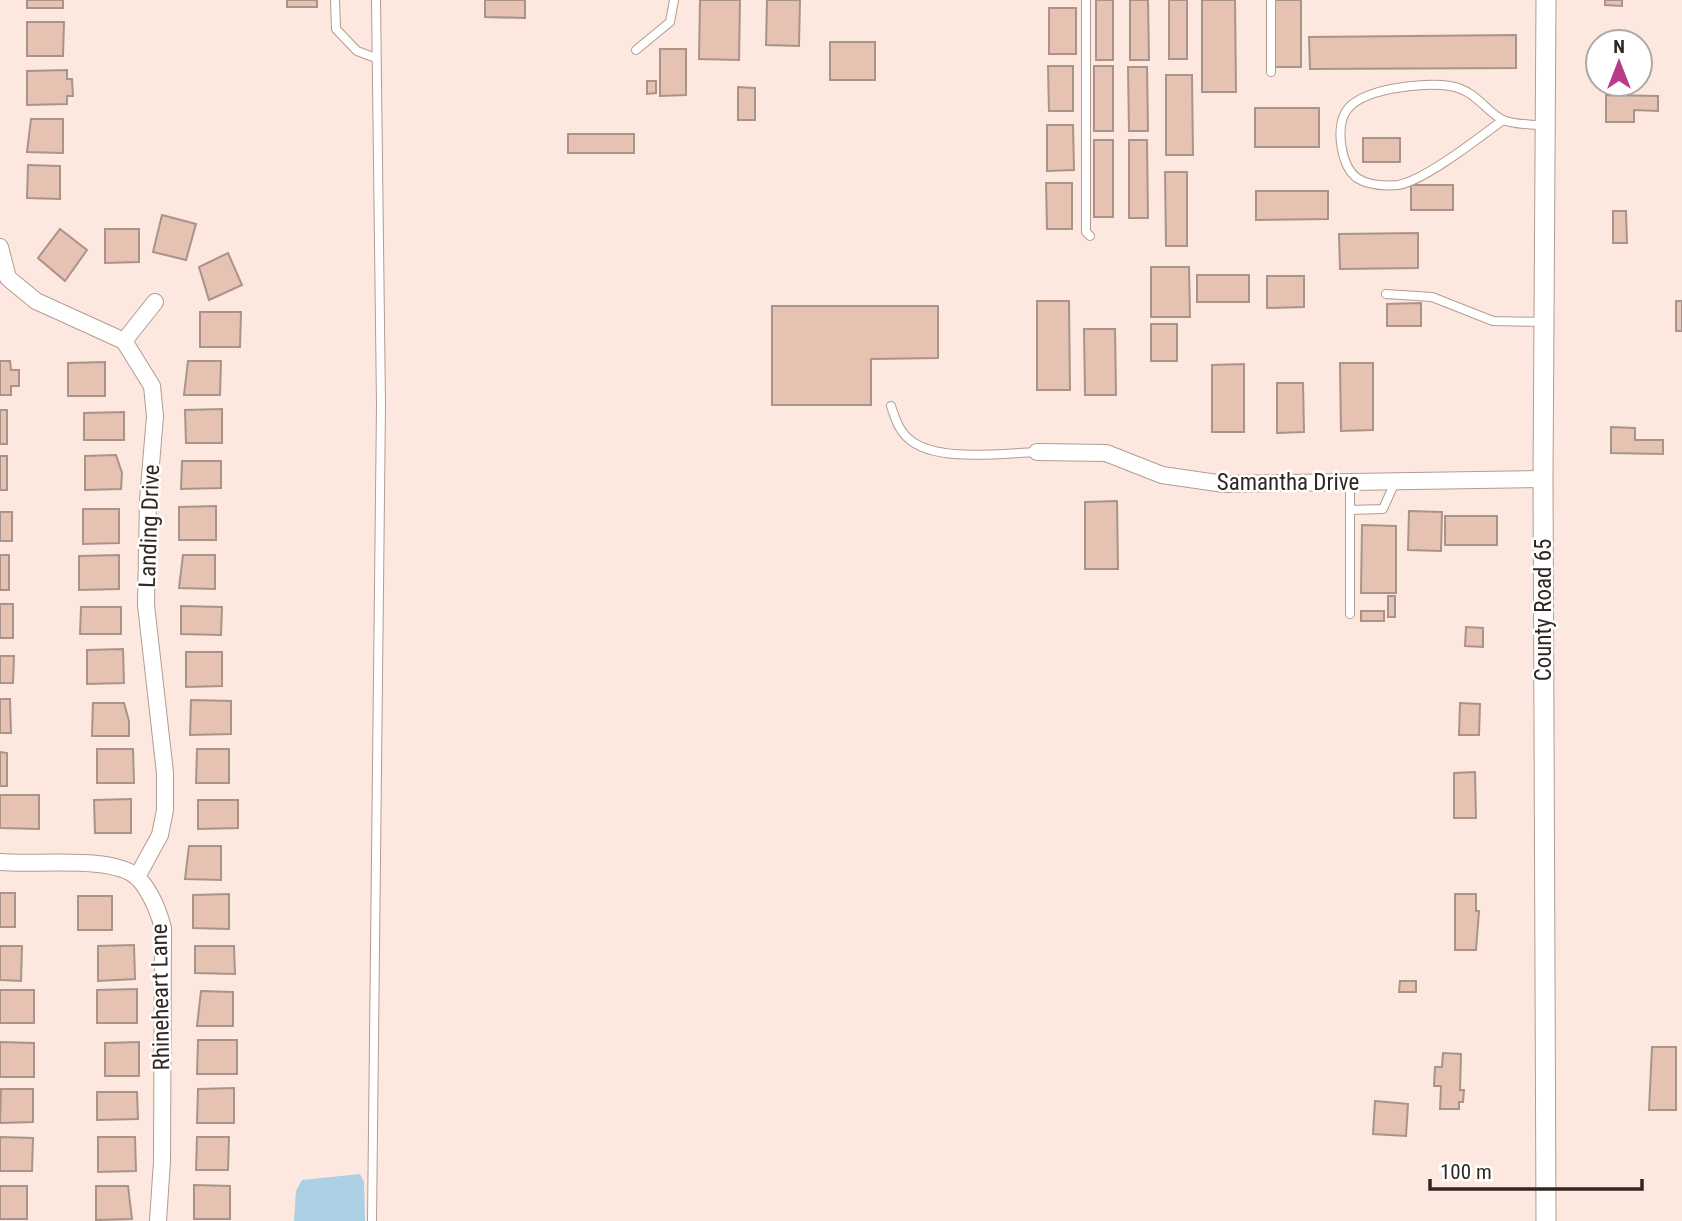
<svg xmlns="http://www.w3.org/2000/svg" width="1682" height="1221" font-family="'Roboto Condensed',sans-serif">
	<rect width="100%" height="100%" fill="#fce8df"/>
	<!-- water -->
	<polygon fill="#abd0e3" points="360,1174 364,1182 365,1221 294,1221 296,1191 302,1180"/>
	<!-- building -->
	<g fill="#e5c2b1" stroke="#aa9389" stroke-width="2">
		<rect x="27" y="0" width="36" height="8"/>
		<rect x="287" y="0" width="30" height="7"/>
		<polygon points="485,0 525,0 525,18 485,17"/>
		<polygon points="700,0 740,0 739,60 699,59"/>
		<polygon points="767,0 800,0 799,46 766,45"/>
		<rect x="1096" y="0" width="17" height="60"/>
		<polygon points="1130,0 1148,0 1149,60 1130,60"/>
		<rect x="1169" y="0" width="18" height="59"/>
		<polygon points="1202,0 1235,0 1236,92 1202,92"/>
		<rect x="1275" y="0" width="26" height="67"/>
		<polygon points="1605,0 1622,0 1622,6 1605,5"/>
		<rect x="1049" y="8" width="27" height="46"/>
		<polygon points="27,22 64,22 63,56 27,56"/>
		<polygon points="1516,35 1516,68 1310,69 1309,37"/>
		<rect x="830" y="42" width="45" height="38"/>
		<polygon points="660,49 686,49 686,95 660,96"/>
		<polygon points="1048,66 1073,66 1073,111 1049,111"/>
		<rect x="1094" y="66" width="19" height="65"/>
		<polygon points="1128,67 1147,67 1148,131 1129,131"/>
		<polygon points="67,70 67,79 72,79 73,96 67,96 67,104 27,105 27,71"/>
		<polygon points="1166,75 1192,75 1193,155 1166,155"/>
		<polygon points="647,81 656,81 656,93 647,94"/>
		<polygon points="738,87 755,88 755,120 738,120"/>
		<polygon points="1606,95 1658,96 1658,111 1634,110 1634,122 1606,122"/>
		<rect x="1255" y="108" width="64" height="39"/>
		<polygon points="31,119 63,119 63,153 27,152"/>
		<polygon points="1047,125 1073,125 1074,170 1047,171"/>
		<rect x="568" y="134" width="66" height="19"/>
		<rect x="1363" y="138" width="37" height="24"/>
		<rect x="1094" y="140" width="19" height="77"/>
		<polygon points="1129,140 1147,140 1148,218 1129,218"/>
		<polygon points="28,165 60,166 60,199 27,198"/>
		<polygon points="1165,172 1187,172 1187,246 1166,246"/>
		<polygon points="1046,183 1072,183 1072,229 1047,229"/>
		<rect x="1411" y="185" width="42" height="25"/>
		<polygon points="1256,191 1328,191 1328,219 1256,220"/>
		<polygon points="1613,211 1626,211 1627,243 1613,243"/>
		<polygon points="162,215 196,224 186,260 153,252"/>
		<polygon points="60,229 87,250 65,281 38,258"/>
		<polygon points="105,229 139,229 139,262 105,263"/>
		<polygon points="1418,233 1418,268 1340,269 1339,234"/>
		<polygon points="228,253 242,285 209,300 199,267"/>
		<polygon points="1151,267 1189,267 1190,317 1151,317"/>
		<rect x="1197" y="275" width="52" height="27"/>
		<polygon points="1267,276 1304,276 1304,307 1267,308"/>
		<polygon points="1037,301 1069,301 1070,390 1037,390"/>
		<rect x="1676" y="301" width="6" height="30"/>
		<polygon points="1421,303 1421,326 1387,326 1387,304"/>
		<polygon points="772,306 938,306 938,358 871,359 871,405 772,405"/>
		<polygon points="200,312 241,312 240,347 200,347"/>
		<rect x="1151" y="324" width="26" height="37"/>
		<polygon points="1084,329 1115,329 1116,395 1085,395"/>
		<polygon points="0,361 10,361 11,370 19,370 19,386 11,386 11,395 0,395"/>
		<polygon points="188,361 221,361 220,395 184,395"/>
		<polygon points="105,362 105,396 68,396 68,363"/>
		<polygon points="1340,363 1373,363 1373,430 1341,431"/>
		<polygon points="1244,364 1244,432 1212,432 1212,365"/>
		<polygon points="1277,383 1303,383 1304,432 1277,433"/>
		<polygon points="222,409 222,443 186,443 185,410"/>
		<rect x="0" y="410" width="7" height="34"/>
		<polygon points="124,412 124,440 84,440 84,413"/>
		<polygon points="1611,427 1635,428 1635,440 1663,440 1663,454 1611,453"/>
		<polygon points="116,455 122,473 121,489 85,490 85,456"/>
		<rect x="0" y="456" width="7" height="34"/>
		<polygon points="182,461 221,461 221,488 181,489"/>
		<polygon points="1117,501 1118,569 1085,569 1085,502"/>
		<polygon points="216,506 216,540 179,540 179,507"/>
		<polygon points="83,509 119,509 119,543 83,544"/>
		<polygon points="1409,511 1442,512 1441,551 1408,550"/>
		<rect x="0" y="512" width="12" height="29"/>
		<rect x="1445" y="516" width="52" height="29"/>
		<polygon points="1362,525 1396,526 1396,593 1361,593"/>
		<rect x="0" y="555" width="9" height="35"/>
		<polygon points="119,555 119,589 79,590 79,556"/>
		<polygon points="183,555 215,555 215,589 179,588"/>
		<rect x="1388" y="596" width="7" height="21"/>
		<rect x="0" y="604" width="13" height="34"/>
		<polygon points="181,606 222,607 221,635 181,634"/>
		<polygon points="81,607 121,607 121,634 80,634"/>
		<rect x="1361" y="611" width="23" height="10"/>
		<polygon points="1466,627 1483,628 1483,647 1465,646"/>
		<polygon points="123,649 124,683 87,684 87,650"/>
		<polygon points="186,652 222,652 222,686 186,687"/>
		<polygon points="0,656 14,656 13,683 0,683"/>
		<polygon points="0,699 10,699 11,733 0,733"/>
		<polygon points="191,700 231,701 231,734 190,735"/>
		<polygon points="93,703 124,703 129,721 129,736 92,736"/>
		<polygon points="1460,703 1480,704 1479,735 1459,735"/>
		<polygon points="97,749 133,749 134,783 97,783"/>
		<polygon points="197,749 229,749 229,783 196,783"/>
		<polygon points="0,752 7,753 7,786 0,786"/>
		<polygon points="1475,772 1476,818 1454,818 1454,773"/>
		<polygon points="0,795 39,795 39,829 0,828"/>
		<polygon points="131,799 131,833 95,833 94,800"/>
		<polygon points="198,800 238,800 238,828 198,829"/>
		<polygon points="189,846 221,846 221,880 185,879"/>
		<rect x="0" y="893" width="15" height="34"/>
		<polygon points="229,894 229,929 193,928 193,895"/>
		<polygon points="1455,894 1476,894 1476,911 1479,911 1476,950 1455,950"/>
		<rect x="78" y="896" width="34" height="34"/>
		<polygon points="134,945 135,979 98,981 98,946"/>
		<polygon points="0,946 22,946 21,981 0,980"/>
		<polygon points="195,946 234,946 235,974 195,973"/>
		<polygon points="1400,981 1416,981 1416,992 1399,992"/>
		<polygon points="137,989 137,1023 97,1023 97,990"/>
		<rect x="0" y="990" width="34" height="33"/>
		<polygon points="201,991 233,992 233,1026 197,1026"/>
		<polygon points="198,1040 237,1040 237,1074 197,1074"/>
		<polygon points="0,1042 34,1043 34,1077 0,1077"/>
		<polygon points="139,1042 139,1076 105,1076 105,1043"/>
		<polygon points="1652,1047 1676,1047 1676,1110 1649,1110"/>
		<polygon points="1443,1053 1461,1054 1460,1090 1464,1090 1463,1102 1459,1102 1459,1109 1440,1109 1441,1086 1434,1086 1435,1067 1442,1067"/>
		<polygon points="234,1088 234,1123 197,1123 198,1089"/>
		<polygon points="1,1089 33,1089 33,1122 0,1123"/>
		<polygon points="97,1092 137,1092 138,1119 97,1120"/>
		<polygon points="1375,1101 1408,1104 1406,1136 1373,1134"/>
		<polygon points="0,1137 33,1138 32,1171 0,1171"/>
		<polygon points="98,1137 135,1137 136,1171 98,1172"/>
		<polygon points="197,1137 229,1137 228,1170 196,1170"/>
		<polygon points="194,1185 230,1186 230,1219 194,1219"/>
		<rect x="0" y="1186" width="27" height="33"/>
		<polygon points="96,1186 128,1186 132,1219 96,1220"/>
	</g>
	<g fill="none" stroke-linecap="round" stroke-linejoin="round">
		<defs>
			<g id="service">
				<polyline points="335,0 336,29 357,51 376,58"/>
				<polyline points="1086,0 1086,232 1090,236"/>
				<polyline points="1271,0 1271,72"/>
				<polyline points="636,50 670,22 674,0"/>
				<path d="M1503,120C1480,137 1424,181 1398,185C1385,186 1369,186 1357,178C1341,166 1336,130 1345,113C1358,88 1424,82 1450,86C1476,90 1486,112 1503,120C1514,125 1533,124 1545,126"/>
				<polyline points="1386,294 1432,297 1493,321 1544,322"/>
				<path d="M891,406C895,418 899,431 909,439C936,463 1003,453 1037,452"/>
				<polyline points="1350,482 1350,614"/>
				<polyline points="1350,510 1383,509 1395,482"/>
				<polyline points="372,1221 381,405 376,0"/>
			</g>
			<g id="minor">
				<polyline points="0,247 8,278 36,301 124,341 152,386 155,416 148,500 146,605 165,773 165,810 160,835 137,877"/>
				<polyline points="124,341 155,302"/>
				<polyline points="1037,452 1106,453 1162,475 1224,484 1543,479"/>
				<path d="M0,862C34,866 116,854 139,879C152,894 158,910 163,928L162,1161L158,1221"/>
			</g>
			<polyline id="tertiary" points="1546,0 1543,479 1546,1221"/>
		</defs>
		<!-- service casing -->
		<use href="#service" stroke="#b39c92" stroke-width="10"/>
		<!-- minor casing -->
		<use href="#minor" stroke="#b39c92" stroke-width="18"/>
		<!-- tertiary casing -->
		<use href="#tertiary" stroke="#b39c92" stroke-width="21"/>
		<!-- service -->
		<use href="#service" stroke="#fff" stroke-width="8"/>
		<!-- minor -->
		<use href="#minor" stroke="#fff" stroke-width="16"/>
		<!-- tertiary -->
		<use href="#tertiary" stroke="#fff" stroke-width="19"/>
	</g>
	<g text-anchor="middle" stroke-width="5" stroke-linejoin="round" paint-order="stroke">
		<!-- street labels -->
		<g font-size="23" fill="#302723" stroke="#fff">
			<text x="1288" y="490">Samantha Drive</text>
			<text transform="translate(149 526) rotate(-88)" y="8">Landing Drive</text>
			<text transform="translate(1543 610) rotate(-90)" y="8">County Road 65</text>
			<text transform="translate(160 997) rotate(-91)" y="8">Rhineheart Lane</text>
		</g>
	</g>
	<!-- north arrow -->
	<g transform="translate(1619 63)"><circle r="33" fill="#ffffff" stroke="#aca9a7" stroke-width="2"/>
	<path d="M0-5L12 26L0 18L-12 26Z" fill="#ba3c89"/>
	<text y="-10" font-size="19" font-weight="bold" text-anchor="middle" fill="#302723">N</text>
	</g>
	<!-- scale -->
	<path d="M1430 1179v10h212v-10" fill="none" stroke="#302723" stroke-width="3.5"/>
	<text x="1440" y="1179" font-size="21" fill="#302723" stroke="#ffffff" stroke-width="5" paint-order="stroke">100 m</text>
</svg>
